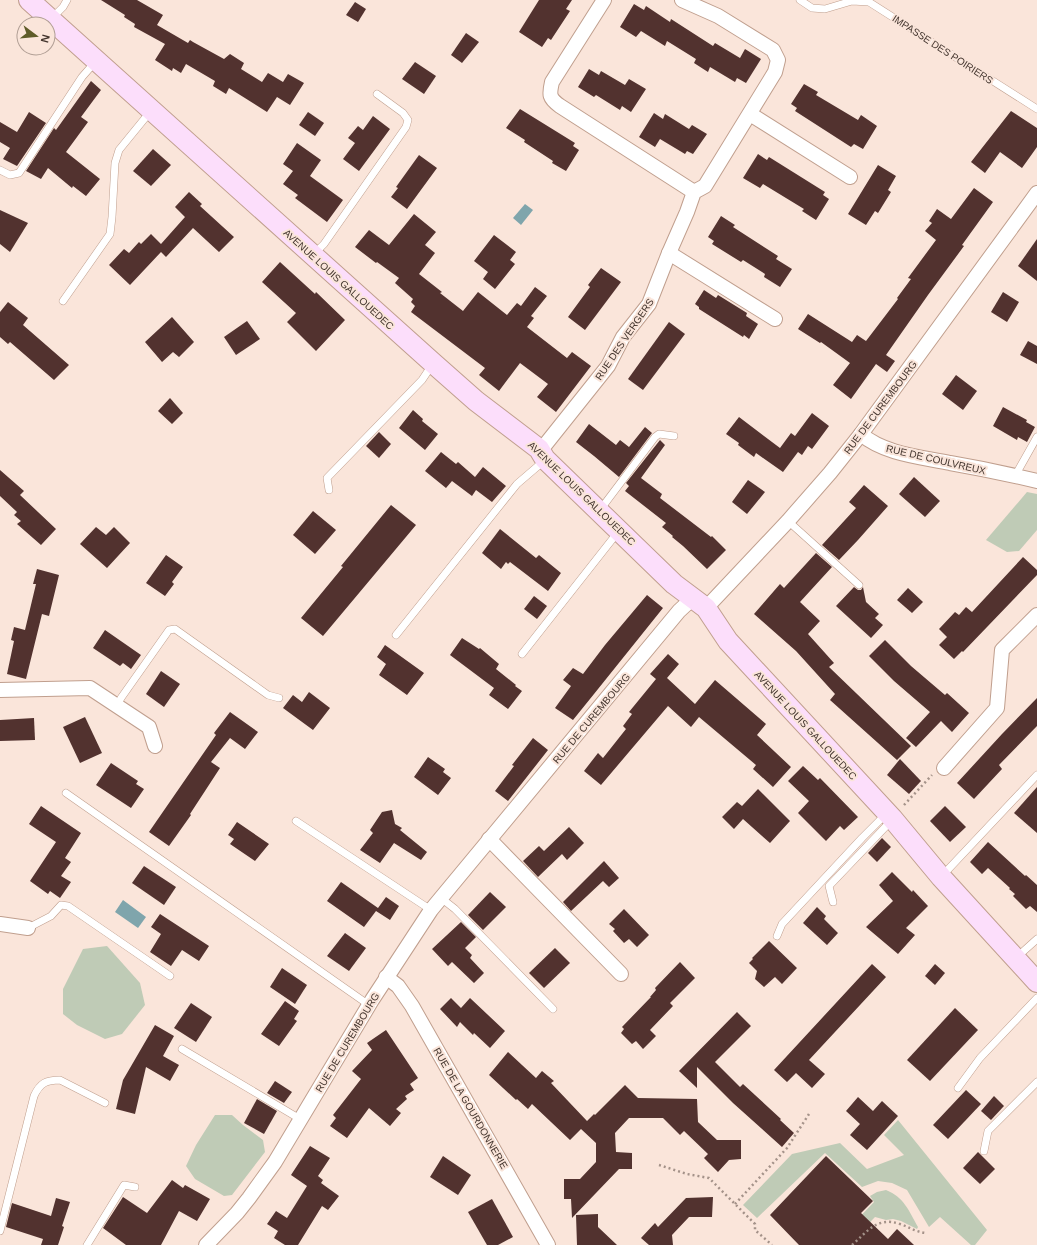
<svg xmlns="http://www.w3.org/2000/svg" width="1037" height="1245" font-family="Arial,sans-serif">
	<rect width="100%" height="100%" fill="#fae5da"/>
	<!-- green -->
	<g fill="#bfcbb6">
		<polygon points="1027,492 1037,494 1037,530 1019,551 1007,552 986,540"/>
		<polygon points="107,946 140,983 145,1005 122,1034 105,1039 77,1025 63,1014 63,989 83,949"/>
		<polygon points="215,1115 232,1115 243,1125 263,1140 265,1152 232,1195 224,1196 195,1179 186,1166 196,1145"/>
		<polygon points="898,1120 987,1230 975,1245 971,1245 940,1217 929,1227 907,1190 892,1183 878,1181 862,1187 825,1153 757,1218 743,1205 792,1154 840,1143 867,1169 904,1155 884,1135"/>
		<path d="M886,1190C904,1197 909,1211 918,1227L917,1229L901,1221L893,1219L886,1220L875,1217L850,1243L833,1245L874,1202L870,1196L877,1192Z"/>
	</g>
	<!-- water -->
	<g fill="#7fa5ac">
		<polygon points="525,204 533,210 521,225 513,218"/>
		<polygon points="123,900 146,917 138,928 115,912"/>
	</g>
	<!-- building -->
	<g fill="#52322f">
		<polygon points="101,0 137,0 163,15 157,25 188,43 190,40 193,42 224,59 230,54 244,63 241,69 262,82 268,73 283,82 288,74 304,83 290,105 277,97 267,112 229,88 226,94 213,86 215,81 186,64 181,73 173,68 172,71 155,60 165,44 134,27 135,24 124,17 125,15"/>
		<polygon points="539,0 572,0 566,9 570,11 551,40 548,38 542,47 519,32"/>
		<polygon points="355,2 366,9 358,22 346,15"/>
		<polygon points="634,4 644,10 646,6 670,22 671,19 713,46 715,43 740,58 745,49 761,59 746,83 737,78 735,82 710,67 708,72 694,63 696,59 667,41 665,46 641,31 636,37 620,27"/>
		<polygon points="466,33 479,42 462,63 451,55"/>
		<polygon points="415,62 436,76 424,94 402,79"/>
		<polygon points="589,69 599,75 601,71 625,85 629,79 646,89 631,112 622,106 620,110 596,95 594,97 578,87"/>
		<polygon points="91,81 101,90 81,117 88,122 66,152 100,179 86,196 73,186 72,188 48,168 41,179 26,171 54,128 56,130"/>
		<polygon points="804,84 818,92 816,95 858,120 861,115 877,126 863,149 854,144 851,147 795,111 797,108 791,104"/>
		<polygon points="520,109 575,143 573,146 579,150 566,171 552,163 553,161 524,142 525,140 506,128"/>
		<polygon points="1011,111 1037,128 1037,147 1022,168 1000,152 985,173 971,162"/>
		<polygon points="29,112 46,123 17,166 3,159 10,148 0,142 0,122 17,132"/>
		<polygon points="308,112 324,123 315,136 299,125"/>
		<polygon points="654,113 663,119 665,114 689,129 692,125 707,134 693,154 687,151 685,154 660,139 655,147 639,137"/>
		<polygon points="373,116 390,129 359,171 343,159 355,143 348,138 358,126 363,130"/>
		<polygon points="297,143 321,160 310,176 343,200 327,222 295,198 298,195 283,184 293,171 283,164"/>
		<polygon points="153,149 171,165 151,186 133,171"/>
		<polygon points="758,154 767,160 769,157 825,192 823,195 829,199 816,220 802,211 804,209 763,184 760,188 743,178"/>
		<polygon points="419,155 437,168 407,209 391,197 398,188 396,187"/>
		<polygon points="878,165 896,176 888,190 891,192 878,213 875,211 866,225 848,214"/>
		<polygon points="974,188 993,202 962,245 964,246 928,295 886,355 895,361 887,372 876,364 851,399 833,385 850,363 821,342 820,343 798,329 808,314 852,342 857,335 866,341 898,299 897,298 911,279 908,278 936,240 925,231 932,223 929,221 937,209 951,219"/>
		<polygon points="189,192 202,204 200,206 234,237 219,252 193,228 166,257 161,252 130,285 109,265 124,249 129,253 139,242 141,244 151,234 161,244 185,217 175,207"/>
		<polygon points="0,210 28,223 10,252 0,244"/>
		<polygon points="414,214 436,232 425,245 435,253 419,274 442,292 440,293 463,311 478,292 507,315 517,303 521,306 535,287 547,296 531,316 534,318 527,327 567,358 572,352 591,366 556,412 537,397 548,384 520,363 499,391 479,375 485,368 411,312 415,306 411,302 413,299 395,283 399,278 377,262 376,263 355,247 369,230 389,245"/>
		<polygon points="721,216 735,225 733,227 778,256 776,259 792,269 780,287 764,277 765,274 743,260 741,262 712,244 714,241 708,237"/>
		<polygon points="494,235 516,252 510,260 515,264 495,289 483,279 488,272 474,261"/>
		<polygon points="1037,239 1037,281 1018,266"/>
		<polygon points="280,262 315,294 316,292 345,320 316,351 287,322 296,313 262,282"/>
		<polygon points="601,268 621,282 585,330 568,317 590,287 588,285"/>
		<polygon points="704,290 716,298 718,295 747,313 746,316 758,324 749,339 744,335 743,337 699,309 699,307 695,304"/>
		<polygon points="1003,292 1019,302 1007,322 991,312"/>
		<polygon points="8,302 28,318 23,325 69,365 54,380 10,342 8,344 0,337 0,312"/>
		<polygon points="172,317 194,342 179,357 173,352 162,362 145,342"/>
		<polygon points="247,321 260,339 236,355 224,337"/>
		<polygon points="669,322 685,334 643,390 628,379"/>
		<polygon points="1028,341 1037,346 1037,364 1020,355"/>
		<polygon points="956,375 977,391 963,410 942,394"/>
		<polygon points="170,398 183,413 172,424 158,411"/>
		<polygon points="1003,407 1027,420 1026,422 1035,427 1027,442 1018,437 1017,440 993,426"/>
		<polygon points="413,410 423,419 422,421 438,434 425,450 399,428"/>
		<polygon points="812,413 829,426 812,449 808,446 802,455 798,452 783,472 756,453 754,457 738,445 739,443 726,434 739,417 780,448 791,433 795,436"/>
		<polygon points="589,424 616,445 620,440 629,447 645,427 652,433 619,477 594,456 576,442"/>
		<polygon points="379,432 391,444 379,458 366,446"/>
		<polygon points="660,440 665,445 641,478 662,494 660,498 711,537 712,536 726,550 707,569 683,546 672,537 673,536 662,527 666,523 625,491 629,486 626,483"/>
		<polygon points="441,452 456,464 458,462 475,477 483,467 506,486 492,502 476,490 472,496 452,481 446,488 425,471"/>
		<polygon points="0,470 24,491 20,495 56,529 41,545 17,524 21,521 14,515 17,512 0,496"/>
		<polygon points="914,477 940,501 925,517 899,494"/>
		<polygon points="748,480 765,492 747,514 732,502"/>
		<polygon points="864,485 888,506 858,540 839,560 822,545 856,508 849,502"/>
		<polygon points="391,505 416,525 323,636 301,618 343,567 341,566"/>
		<polygon points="313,511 336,530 315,554 293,535"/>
		<polygon points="96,527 106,535 114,527 130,543 107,568 80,544"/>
		<polygon points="500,529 536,558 539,555 561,573 548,591 510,562 508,564 506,562 501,569 482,553"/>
		<polygon points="816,553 832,567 800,602 820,621 808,634 834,663 829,667 911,746 897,760 830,700 835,694 796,651 754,614 780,584 784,588"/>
		<polygon points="166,555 183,567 172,582 174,584 165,596 146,583"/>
		<polygon points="1023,557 1037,570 1037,575 963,652 962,651 954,659 939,645 947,637 939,629 955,612 959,615 966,607 972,612"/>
		<polygon points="37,569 59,575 49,616 42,614 26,679 7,674 14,641 11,640 14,627 25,630 36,584 33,584"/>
		<polygon points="854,587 858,590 861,590 863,587 866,602 879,614 875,618 883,625 871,638 836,606"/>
		<polygon points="908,588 923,602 912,613 897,600"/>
		<polygon points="647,595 663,608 594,694 573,720 555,708 571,686 563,680 573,668 583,674 605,645"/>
		<polygon points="534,596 547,606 537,619 524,609"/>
		<polygon points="105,630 141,655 131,669 123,663 120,666 93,648"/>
		<polygon points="462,638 479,649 480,648 499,664 496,669 516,685 515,686 522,691 508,709 489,695 494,688 450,655"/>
		<polygon points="885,640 911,666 945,695 947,693 969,713 952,732 941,721 916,747 906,738 930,712 894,681 869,656"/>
		<polygon points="385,645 424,673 407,695 379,675 386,664 377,657"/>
		<polygon points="668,654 679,664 667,678 695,704 715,680 766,724 757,735 791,767 773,787 753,769 756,765 699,717 691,727 668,706 601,785 584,771 598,753 603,758 626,729 623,726 632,714 629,712 656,679 650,674"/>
		<polygon points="161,671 180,684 164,707 146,694"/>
		<polygon points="309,692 330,708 313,730 283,708 293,695 302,702"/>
		<polygon points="1037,698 1037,726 999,765 1002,769 974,799 957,783 1002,734"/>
		<polygon points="230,712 258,732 245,749 230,738 211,762 220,768 190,814 191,815 169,846 149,832 216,735 214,733"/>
		<polygon points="85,717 102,753 80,763 63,727"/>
		<polygon points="34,718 35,740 0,741 0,720"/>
		<polygon points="533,738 548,750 508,801 495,791 514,766 512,765"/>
		<polygon points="428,757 445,769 443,772 451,778 438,795 414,777"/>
		<polygon points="900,759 921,781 909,794 887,775"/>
		<polygon points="111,763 138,781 136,784 144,789 131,808 96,785"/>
		<polygon points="803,766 818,780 820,778 858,817 844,830 840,826 826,841 798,813 809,801 788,781"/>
		<polygon points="1037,787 1037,833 1014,813"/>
		<polygon points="758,789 790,821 770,843 743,819 734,829 722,817 737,802 742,806"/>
		<polygon points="41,806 81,833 65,858 71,862 61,876 71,882 60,898 50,891 48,894 30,881 56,842 29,824"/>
		<polygon points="945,806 966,827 950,842 930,821"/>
		<polygon points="392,810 395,824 402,828 400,830 427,852 421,860 394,843 380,863 360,850 373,833 370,830 382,812"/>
		<polygon points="237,822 269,844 255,861 230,844 234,839 228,835"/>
		<polygon points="569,827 584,843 567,860 562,854 538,877 523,861 539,846 544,851"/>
		<polygon points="882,838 891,847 877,862 868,853"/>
		<polygon points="988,842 1025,876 1026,875 1037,885 1037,912 1030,906 1026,909 1013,896 1015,894 1009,889 1010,888 988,868 982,874 970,862"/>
		<polygon points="604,861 619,878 609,887 603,881 571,911 563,902"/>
		<polygon points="144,866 176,887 164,905 132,883"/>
		<polygon points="892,872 912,892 913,890 928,906 906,928 915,935 898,954 866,927 893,901 879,885"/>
		<polygon points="341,882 378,908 386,897 399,906 390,920 376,911 364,927 327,901"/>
		<polygon points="490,892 506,907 483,930 468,915"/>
		<polygon points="817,907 826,916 824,919 838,933 827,945 803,923"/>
		<polygon points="624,909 649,935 637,947 629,939 624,943 613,931 615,929 609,924"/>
		<polygon points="160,914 209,946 199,961 182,950 171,966 150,952 161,934 151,927"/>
		<polygon points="461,922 476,937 465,948 472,955 470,958 484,973 474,983 452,962 448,966 432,949"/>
		<polygon points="345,933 366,948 349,971 327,956"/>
		<polygon points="769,941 797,968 782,984 775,977 764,987 755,979 757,971 749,963 753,959 752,958"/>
		<polygon points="555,948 570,963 544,988 529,973"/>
		<polygon points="680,962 695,978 670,1003 673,1006 650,1030 656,1036 643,1049 636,1041 632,1044 621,1033 624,1029 622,1027 651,997 650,997 656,990 655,988"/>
		<polygon points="872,964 886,977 809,1060 825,1074 812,1088 796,1073 787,1082 774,1070"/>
		<polygon points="935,964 945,973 935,985 925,976"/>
		<polygon points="282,968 307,985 295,1004 270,987"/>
		<polygon points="451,998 461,1008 470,998 505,1031 490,1048 474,1033 473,1035 460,1022 457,1027 440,1009"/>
		<polygon points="285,1001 299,1011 294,1019 297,1021 279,1046 261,1034"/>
		<polygon points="191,1003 212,1017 196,1042 174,1028"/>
		<polygon points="955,1008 978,1030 930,1081 907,1060"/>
		<polygon points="737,1012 751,1026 715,1062 740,1087 743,1084 781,1119 780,1120 794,1133 782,1147 733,1103 697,1067 697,1088 679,1071"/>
		<polygon points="155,1025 174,1036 163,1056 179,1065 170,1081 146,1067 135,1114 116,1109 123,1080"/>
		<polygon points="386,1030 418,1078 410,1084 414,1090 405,1096 407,1099 396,1109 401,1113 390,1126 369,1108 347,1138 330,1126 336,1118 333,1115 361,1079 352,1071 372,1050 367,1043"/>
		<polygon points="508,1052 536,1078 542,1071 554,1081 551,1083 587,1121 594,1114 595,1115 625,1085 638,1098 697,1099 698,1122 717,1140 741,1140 741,1159 729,1160 718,1172 704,1158 708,1154 684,1131 680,1135 663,1118 629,1118 615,1133 616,1152 632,1153 632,1169 619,1169 572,1218 571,1199 564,1199 564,1179 580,1179 596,1162 596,1143 581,1129 570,1140 532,1104 528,1109 517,1099 516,1100 489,1075"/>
		<polygon points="275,1081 292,1092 284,1103 267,1093"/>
		<polygon points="966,1090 981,1104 948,1139 933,1125"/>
		<polygon points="994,1096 1004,1106 991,1120 981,1111"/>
		<polygon points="858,1097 873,1111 882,1101 898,1116 867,1150 850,1135 860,1124 846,1111"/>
		<polygon points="257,1099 277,1111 264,1134 244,1123"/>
		<polygon points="310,1146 330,1158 318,1176 323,1180 321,1183 339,1196 328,1210 322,1206 298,1245 285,1245 274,1238 278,1231 267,1224 276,1211 287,1218 307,1186 291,1175"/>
		<polygon points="978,1152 995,1169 980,1184 963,1168"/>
		<polygon points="443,1156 471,1175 458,1195 430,1177"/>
		<polygon points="826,1156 873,1201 861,1213 888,1239 897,1229 914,1245 799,1245 770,1215"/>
		<polygon points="172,1180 183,1188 185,1185 210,1199 197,1221 179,1211 161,1245 126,1245 103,1228 123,1197 147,1213"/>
		<polygon points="713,1197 712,1217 689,1217 672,1235 673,1245 649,1245 641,1238 655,1223 658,1227 686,1198"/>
		<polygon points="56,1198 70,1202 62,1226 64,1227 58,1245 41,1245 43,1239 6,1227 12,1203 51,1216"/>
		<polygon points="492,1199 513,1237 498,1245 487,1245 468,1212"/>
		<polygon points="598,1214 598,1227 617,1245 577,1245 576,1215"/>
	</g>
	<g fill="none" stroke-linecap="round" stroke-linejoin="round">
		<defs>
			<g id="service">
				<polyline points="800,0 812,8 825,9 852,1 869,2 1037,109"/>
				<polyline points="52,18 63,7 67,0"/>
				<polyline points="0,170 10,175 19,173 82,77 96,61"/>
				<polyline points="313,255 324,244 406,127 408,120 403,113 377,94"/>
				<polyline points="63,301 110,234 112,217 115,163 119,150 150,112"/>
				<polyline points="1015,476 1037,437"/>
				<polyline points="329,490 327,478 422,380 432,365"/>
				<polyline points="600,510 655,437 659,434 674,436"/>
				<polyline points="788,521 859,585"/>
				<polyline points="396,635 517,484 545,460"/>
				<polyline points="522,654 618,532"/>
				<polyline points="117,706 121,698 169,630 175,629 268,695 279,698"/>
				<polyline points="66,793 369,1005"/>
				<polyline points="296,821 431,910"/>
				<polyline points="941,877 1037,775"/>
				<polyline points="441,898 455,909 553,1009"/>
				<polyline points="833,902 829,886 891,821"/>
				<polyline points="28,928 51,916 61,905 68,906 170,976"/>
				<polyline points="777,936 782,924 862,838 887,813"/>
				<polyline points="1017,957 1037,939"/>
				<polyline points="182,1049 300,1119"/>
				<polyline points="958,1088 980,1058 1037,998"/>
				<polyline points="984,1151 988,1131 1037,1082"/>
				<path d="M0,1231L34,1096C40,1083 46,1080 60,1080L105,1103"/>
				<polyline points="87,1245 124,1185 135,1187"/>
			</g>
			<g id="minor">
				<path d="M604,0L552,82C549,95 549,98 560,106L694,192"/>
				<polyline points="750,114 850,177"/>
				<polyline points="669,253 775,319"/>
				<path d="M861,434C884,454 921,457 950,463C979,468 1008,474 1037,481"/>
				<polyline points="539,449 545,445 608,366 623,337 649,304 669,253 687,212 694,192 705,186 775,72 778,60 773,50 718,16 682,0"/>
				<polyline points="706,608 788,521 830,473 861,434 1037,193"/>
				<polyline points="0,690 90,688 149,727 155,746"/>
				<polyline points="944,768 997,708 1002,650 1037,615"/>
				<polyline points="489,839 621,974"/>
				<polyline points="0,924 28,928"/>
				<polyline points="386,977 398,986 412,1006 548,1245"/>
				<polyline points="206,1245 237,1213 249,1198 275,1162 372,1000 431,910 679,611 693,598"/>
			</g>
			<polyline id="secondary" points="29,0 433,363 476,401 539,449 545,459 674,584 706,608 728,641 892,818 941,877 1037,982"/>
		</defs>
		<!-- service casing -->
		<use href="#service" stroke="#c09f8e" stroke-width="8"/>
		<!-- minor casing -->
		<use href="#minor" stroke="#c09f8e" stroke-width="16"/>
		<!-- secondary casing -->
		<use href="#secondary" stroke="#c09f8e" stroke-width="22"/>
		<!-- path -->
		<g stroke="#a49289" stroke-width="2.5" stroke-dasharray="2 3" stroke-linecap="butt">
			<polyline points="904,805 932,775"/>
			<polyline points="659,1165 687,1174 709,1178 755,1224 755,1230 772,1245"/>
			<polyline points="735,1204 787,1148 809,1114"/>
			<path d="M852,1245C867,1232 877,1216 900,1224C909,1227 916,1232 926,1233"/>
		</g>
		<!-- service -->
		<use href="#service" stroke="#fff" stroke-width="7"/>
		<!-- minor -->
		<use href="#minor" stroke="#fff" stroke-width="14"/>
		<!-- secondary -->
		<use href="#secondary" stroke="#fcdefb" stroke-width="20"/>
	</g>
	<g text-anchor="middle" stroke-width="4" stroke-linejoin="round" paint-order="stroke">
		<!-- street labels -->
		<g font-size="10" fill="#43352e" stroke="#fae5da">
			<text transform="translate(943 49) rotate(33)" y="4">IMPASSE DES POIRIERS</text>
			<text transform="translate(339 279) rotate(42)" y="4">AVENUE LOUIS GALLOUEDEC</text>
			<text transform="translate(624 339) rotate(-56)" y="4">RUE DES VERGERS</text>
			<text transform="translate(880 407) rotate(-53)" y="4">RUE DE CUREMBOURG</text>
			<text transform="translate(936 459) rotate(13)" y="4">RUE DE COULVREUX</text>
			<text transform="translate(582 493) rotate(44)" y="4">AVENUE LOUIS GALLOUEDEC</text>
			<text transform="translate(591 718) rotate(-50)" y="4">RUE DE CUREMBOURG</text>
			<text transform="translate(806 725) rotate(47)" y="4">AVENUE LOUIS GALLOUEDEC</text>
			<text transform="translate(347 1042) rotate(-59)" y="4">RUE DE CUREMBOURG</text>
			<text transform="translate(471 1108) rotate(60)" y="4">RUE DE LA GOURDONNERIE</text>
		</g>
	</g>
	<!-- north arrow -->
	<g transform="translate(36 36) rotate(106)"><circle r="19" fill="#fae5da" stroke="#b19f95"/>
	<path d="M0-3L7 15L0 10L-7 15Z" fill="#5e5b28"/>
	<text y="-6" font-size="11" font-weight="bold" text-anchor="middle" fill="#43352e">N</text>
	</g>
</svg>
